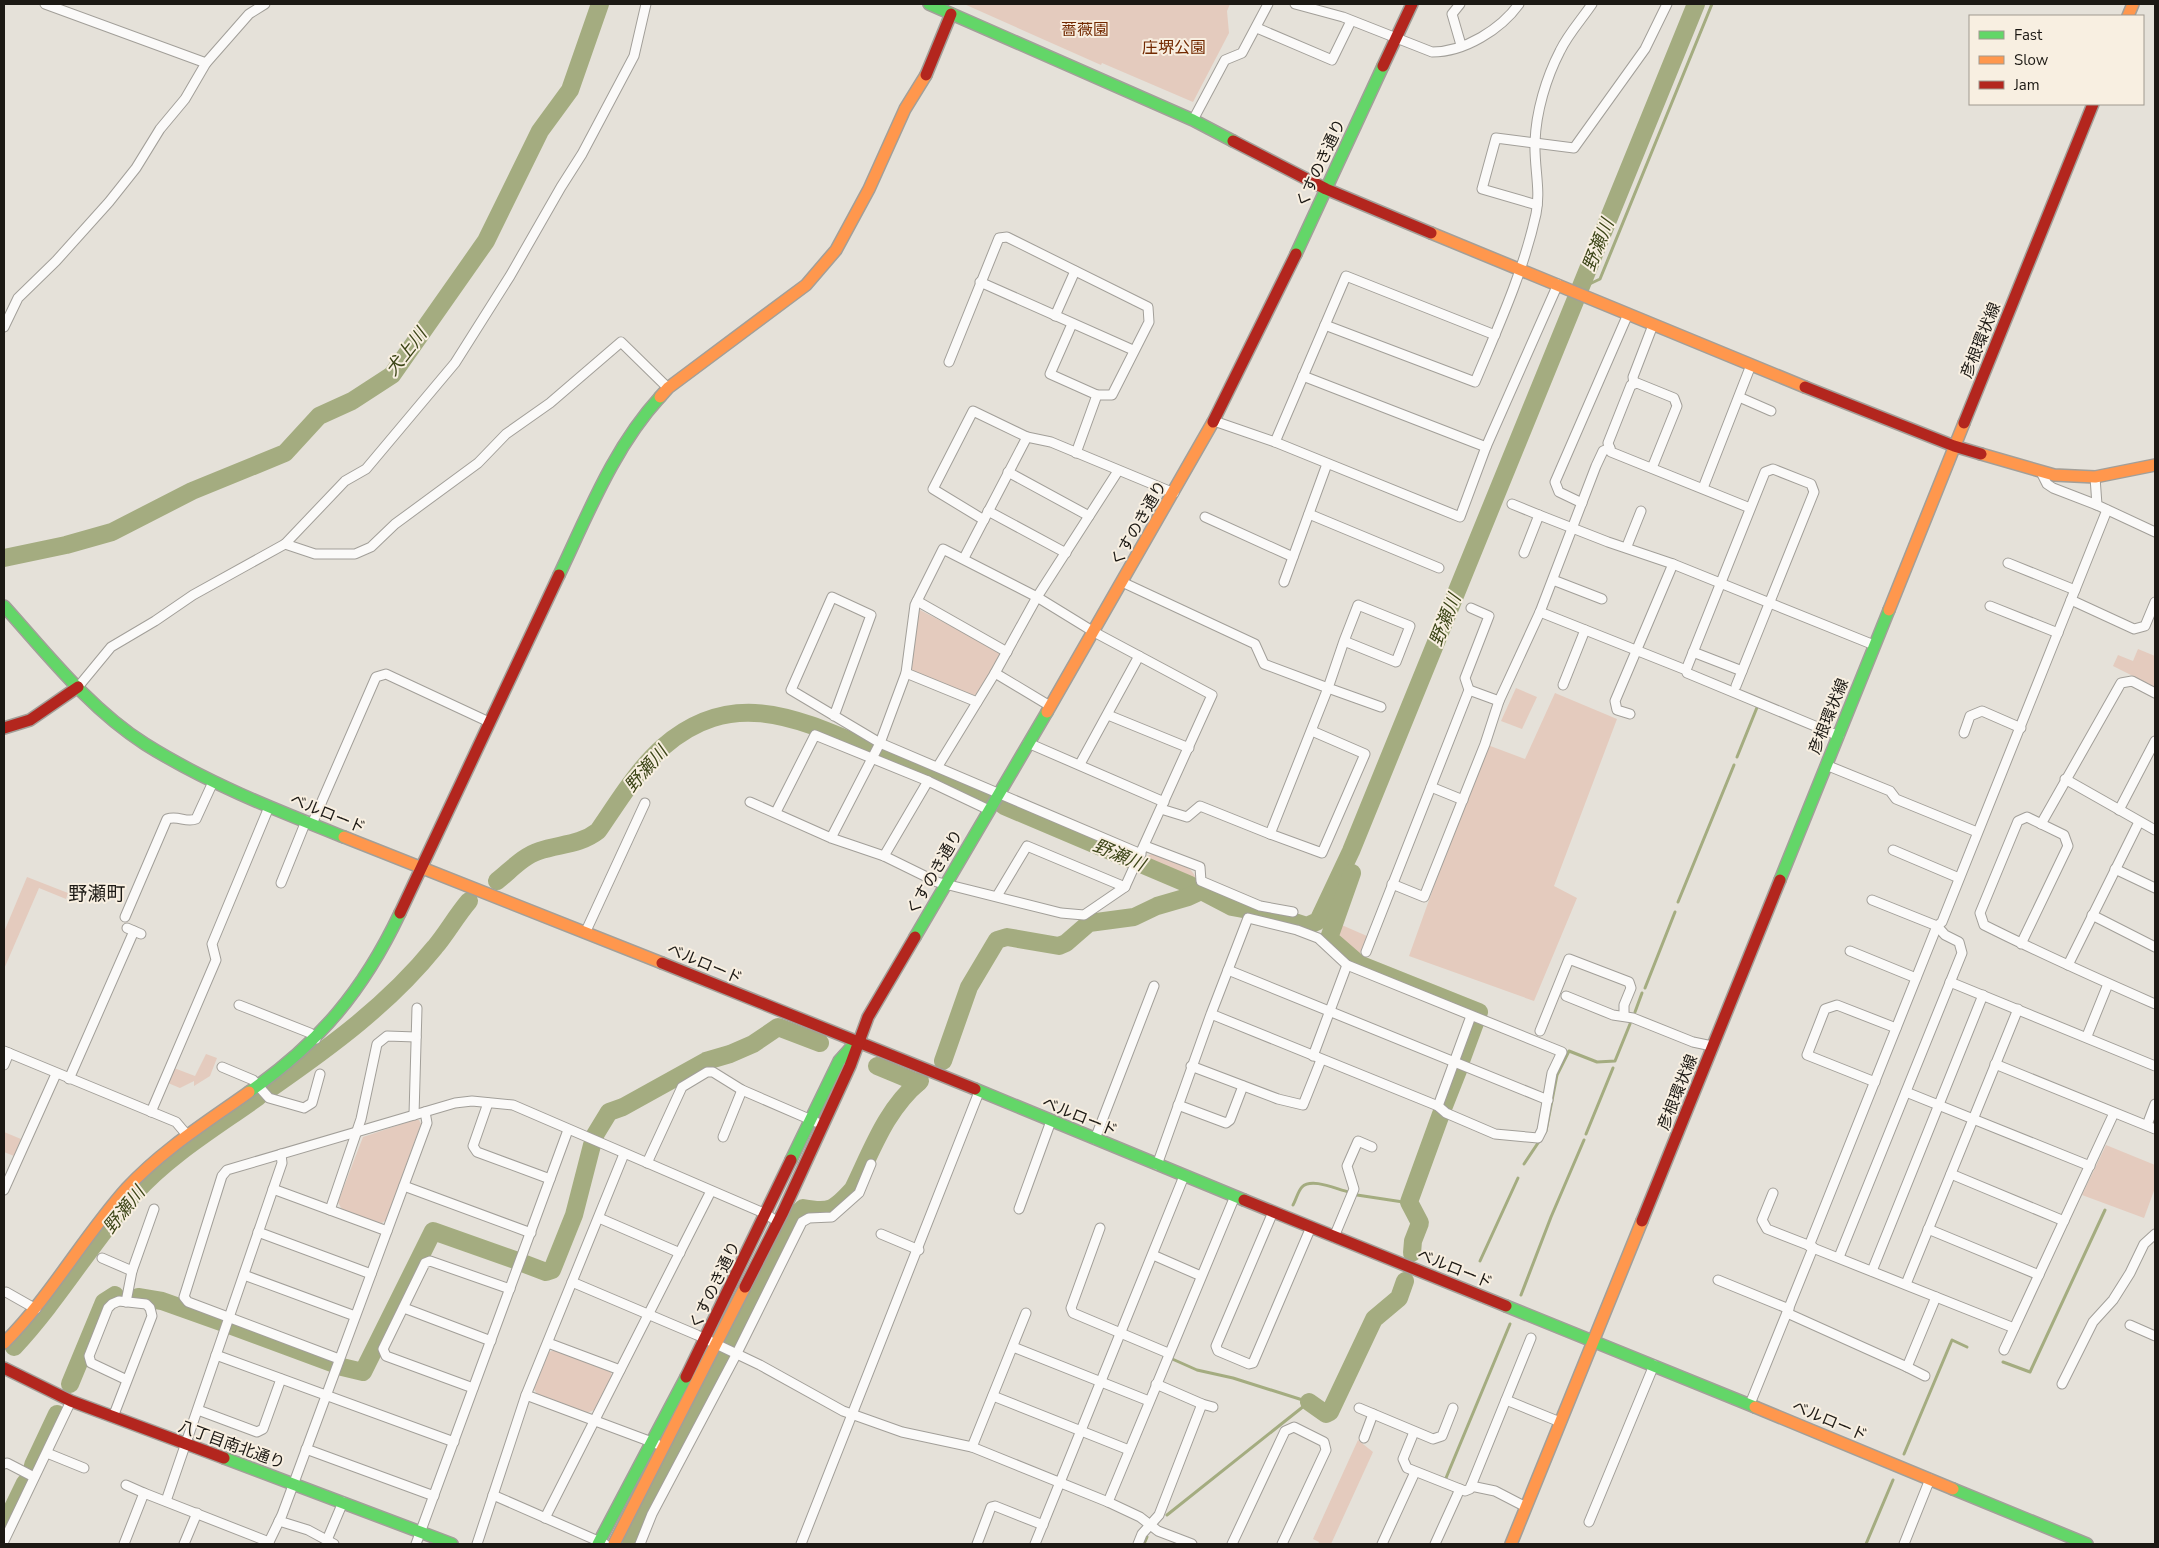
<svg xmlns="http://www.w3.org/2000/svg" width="2159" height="1548" font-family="'Nunito Sans','Noto Sans JP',sans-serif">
	<rect width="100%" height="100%" fill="#e5e1d9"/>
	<!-- green -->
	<g fill="#e4cbbe">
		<polygon points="964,4 1230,4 1227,11 1229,33 1193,102 1102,63 1101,65"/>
		<polygon points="920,610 999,651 1000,656 978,693 973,696 914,672 910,666 917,613"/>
		<polygon points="2138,649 2155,656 2155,687 2113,666 2118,655 2133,661"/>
		<polygon points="1516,688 1537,697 1522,729 1501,721"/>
		<polygon points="1555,693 1617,719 1554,886 1577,898 1534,1001 1409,956 1485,744 1525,759"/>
		<path d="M1154,853C1166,858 1197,865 1196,882L1144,860L1145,857Z"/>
		<polygon points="27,877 68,893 66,899 39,888 4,969 4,932"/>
		<polygon points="1337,923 1367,936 1359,956 1335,936"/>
		<polygon points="206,1054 217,1058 210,1076 194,1086 194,1081 180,1088 168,1083 174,1068 195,1076"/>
		<polygon points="414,1120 419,1120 421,1124 386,1220 382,1223 377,1222 342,1210 338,1202 363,1137"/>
		<polygon points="4,1132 21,1139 14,1156 4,1152"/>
		<polygon points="2106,1145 2155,1165 2155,1188 2144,1218 2082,1195"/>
		<polygon points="555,1350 610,1370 612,1376 594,1410 587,1413 537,1394 534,1389 549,1352"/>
		<polygon points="1358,1440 1373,1452 1331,1544 1318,1544 1319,1542 1313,1539"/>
	</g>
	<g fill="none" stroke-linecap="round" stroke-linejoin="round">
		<!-- stream -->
		<g stroke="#a4ac80" stroke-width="3">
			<polyline points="1579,289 1600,279 1712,4"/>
			<polyline points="1737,757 1758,705"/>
			<polyline points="1678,902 1734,765"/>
			<polyline points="1645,988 1675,912"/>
			<polyline points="1635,1012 1642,993"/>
			<polyline points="1586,1134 1613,1068"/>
			<polyline points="1524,1164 1546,1131 1557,1075 1569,1051 1597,1062 1615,1061 1630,1024"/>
			<polyline points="1357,1195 1403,1202 1410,1199"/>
			<path d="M1293,1205C1296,1200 1298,1191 1302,1187C1312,1177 1338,1190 1349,1192"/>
			<polyline points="1480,1261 1518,1178"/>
			<polyline points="1521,1295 1551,1217 1584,1140"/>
			<polyline points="2003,1362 2030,1372 2105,1210"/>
			<polyline points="1904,1454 1952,1340 1967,1347"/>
			<polyline points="1446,1478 1510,1324"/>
			<polyline points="1167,1515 1309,1402 1233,1378 1197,1370 1170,1358"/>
			<polyline points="1144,1544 1147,1537"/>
			<polyline points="1866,1544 1893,1480"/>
		</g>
		<!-- river -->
		<g stroke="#a4ac80" stroke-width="18">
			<polyline points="4,558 66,545 112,532 192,491 285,453 319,416 352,401 392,375 486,241 540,131 570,90 600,4"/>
			<polyline points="1004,806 1188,884 1232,907 1270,914 1307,926 1318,921 1351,851 1696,4"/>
			<polyline points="1352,873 1329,938 1359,964 1479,1012 1478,1015"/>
			<path d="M497,881C510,871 523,856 539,851C560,844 580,845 598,831C618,802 637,770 663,747C733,686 799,719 872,750C910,765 947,781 984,797"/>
			<polyline points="943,1061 969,987 997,940 1007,937 1059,946 1066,943 1089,923 1134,917 1157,906 1188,897 1201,891"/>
			<polyline points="1461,1061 1475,1023"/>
			<polyline points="877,1066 918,1083"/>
			<path d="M271,1088C330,1047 389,1004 435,947C447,933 456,916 469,901"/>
			<polyline points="1444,1106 1459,1068"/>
			<polyline points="595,1135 609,1112 623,1107 706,1061 730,1054 753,1044 778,1027 820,1043"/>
			<polyline points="1412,1253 1413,1241 1420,1223 1409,1202 1441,1114"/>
			<polyline points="525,1264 546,1272 552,1270 574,1215 592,1145"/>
			<polyline points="138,1297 162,1301 221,1322"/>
			<polyline points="232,1326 332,1363"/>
			<path d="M14,1347C58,1300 91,1243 134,1194C169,1155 216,1127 258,1097"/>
			<polyline points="342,1367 363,1372 433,1231 515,1260"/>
			<polyline points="70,1384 104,1302 115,1295"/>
			<polyline points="1309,1402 1326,1414 1330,1412 1374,1319 1399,1298 1405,1281"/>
			<polyline points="33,1465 57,1414"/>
			<polyline points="4,1526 25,1483"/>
			<path d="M631,1544L638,1526L800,1211L803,1208C830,1213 834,1210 853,1189C872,1150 886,1109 920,1081"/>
		</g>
		<defs>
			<g id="street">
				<polyline points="45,4 206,63"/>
				<path d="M1295,4L1343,17L1432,52C1465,52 1501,29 1519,4"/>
				<polyline points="1460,4 1452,14 1461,45"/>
				<polyline points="1257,28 1332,60 1351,21"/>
				<polyline points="1193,120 1225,60 1242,53 1268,4"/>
				<polyline points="1537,205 1482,189 1496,138 1574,148 1645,49 1667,4"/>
				<polyline points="980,282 1133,350"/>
				<polyline points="1055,316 1075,271"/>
				<polyline points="1072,324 1050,374 1097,395"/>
				<path d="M1325,325L1475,382C1498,327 1523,273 1536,214C1541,190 1534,167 1535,142C1536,112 1546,78 1560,51C1568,34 1582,19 1592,4"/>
				<polyline points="4,327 18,298 56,261 109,202 136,168 160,129 185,99 206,63 249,14 265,4"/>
				<polyline points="949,362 999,238 1007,237 1148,307 1149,322 1112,395 1097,395 1076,453"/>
				<polyline points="1303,376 1486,447 1558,284"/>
				<polyline points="1634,384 1633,377 1653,325"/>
				<polyline points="1739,397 1771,411"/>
				<polyline points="1214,421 1275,442 1460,517 1486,447"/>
				<polyline points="1275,442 1346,276 1495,335"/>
				<polyline points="1652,468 1677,406 1674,398 1637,383 1631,385 1608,443 1611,452 1750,508"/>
				<polyline points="1008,472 1089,516"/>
				<polyline points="2041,472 2047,484 2053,488 2097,505"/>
				<polyline points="2095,477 2097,505 2155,532"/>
				<polyline points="1703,488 1751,365"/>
				<polyline points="1582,503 1559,492 1555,482 1628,314"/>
				<polyline points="1512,504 1539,515"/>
				<polyline points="988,511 1066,553"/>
				<polyline points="1309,514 1439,568"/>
				<polyline points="1205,517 1293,557"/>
				<polyline points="984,520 933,489 973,411 1027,437"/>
				<polyline points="285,544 315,554 355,554 371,547 395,524 478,463 506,434 550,403 621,342 668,388"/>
				<polyline points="1627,546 1641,511"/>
				<polyline points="1524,553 1539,515 1608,542 1673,564 1874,645"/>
				<polyline points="964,558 1027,437 1051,442 1174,493"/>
				<polyline points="2008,563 2075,590"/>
				<polyline points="1553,580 1602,599"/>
				<polyline points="1122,582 1255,644 1264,664 1328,688 1270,834 1200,806 1187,817 1161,809"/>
				<polyline points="1284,582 1327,464"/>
				<polyline points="2071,600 2134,629 2145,626 2155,602"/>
				<polyline points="917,601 1007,652"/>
				<polyline points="1990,606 2058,633"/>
				<polyline points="1540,612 1686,670 1687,673 1839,736"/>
				<polyline points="1344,641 1358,605 1410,626 1396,662 1344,641 1328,688 1381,707"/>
				<polyline points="1693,652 1742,671"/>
				<polyline points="1686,670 1765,472 1773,469 1811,484 1814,492 1736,686"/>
				<polyline points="906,673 977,702"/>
				<polyline points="995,673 1050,706"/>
				<polyline points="1563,685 1585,630"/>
				<polyline points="78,687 111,647 155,621 193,595 285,544 345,481 366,469 455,363 510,276 561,187 582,154 634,56 646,4"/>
				<polyline points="1469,690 1499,701"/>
				<polyline points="1630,714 1617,710 1615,701 1673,564"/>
				<polyline points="1108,715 1189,748"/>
				<polyline points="834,716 871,615 832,597 791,690 880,743 1141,854"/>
				<polyline points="1964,733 1970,716 1982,711 2021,728"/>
				<polyline points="1028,743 1164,802"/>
				<polyline points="1080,764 1139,656"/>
				<polyline points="1826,765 1890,791 1896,799 1977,832"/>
				<polyline points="938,766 995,673 1037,597 1118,471"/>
				<polyline points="2065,779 2155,830"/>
				<polyline points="1431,787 1463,800"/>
				<polyline points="750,802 831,838 884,856 937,882 1061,913 1084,915 1125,887 1212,695 1094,632 1037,597 943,549 915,605 906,673 880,743 831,838"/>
				<polyline points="2119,810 2155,741"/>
				<polyline points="776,812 815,735 928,781 989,810"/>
				<polyline points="312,824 376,677 386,674 489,722"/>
				<polyline points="2041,824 2121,683 2132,681 2155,693"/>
				<polyline points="1270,834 1322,853 1365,754 1312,731"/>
				<polyline points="1145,846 1200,867 1201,881 1260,906 1293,912"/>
				<polyline points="1893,850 1959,878"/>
				<polyline points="884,856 928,781"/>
				<polyline points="2115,869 2155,888"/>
				<polyline points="281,883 306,821"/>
				<polyline points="1392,884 1424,897 1485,744 1499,701 1540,612 1596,466 1603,451 1610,448"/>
				<polyline points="997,896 1027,846 1125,887"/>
				<polyline points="2092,915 2155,947"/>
				<path d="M125,917L167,819C178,815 186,823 196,819L213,782"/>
				<polyline points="127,928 141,934"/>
				<polyline points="586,931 645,803"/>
				<path d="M2021,944L2068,846L2064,835L2027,817L2018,821L1980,913L1984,925C2040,953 2098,979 2155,1004"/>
				<polyline points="1850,951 1916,978"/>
				<polyline points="1366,952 1469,690 1465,678 1489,616 1471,608"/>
				<polyline points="2068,965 2139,822"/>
				<polyline points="1228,970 1548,1100"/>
				<polyline points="1950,982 2155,1066"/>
				<polyline points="1566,996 1613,1015 1633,1018 1693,1042 1712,1046"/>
				<polyline points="239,1005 310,1033 316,1039"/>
				<polyline points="1540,1031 1569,959 1629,982 1631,988 1624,1005 1624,1016"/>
				<polyline points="2087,1036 2108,984"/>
				<polyline points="4,1051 176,1122 187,1135"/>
				<polyline points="1313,1056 1347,965"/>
				<polyline points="1995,1064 2155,1129"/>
				<polyline points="4,1065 9,1053"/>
				<polyline points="1191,1066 1278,1099 1303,1105 1321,1060"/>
				<polyline points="222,1067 253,1080 269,1098 304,1108 312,1103 320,1074"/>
				<polyline points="69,1079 134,931"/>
				<polyline points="1875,1082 1807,1055 1825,1009 1837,1005 1896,1028"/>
				<polyline points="1906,1092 2090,1166"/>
				<polyline points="488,1103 473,1146 477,1152 550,1179"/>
				<polyline points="1178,1105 1226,1123 1230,1120 1243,1086"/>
				<polyline points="1438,1106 1471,1016"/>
				<polyline points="151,1112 216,960 212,944 269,807"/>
				<polyline points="414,1115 417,1008"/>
				<polyline points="2147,1125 2155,1104"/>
				<polyline points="723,1137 742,1090"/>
				<polyline points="1095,1139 1154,986"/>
				<polyline points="647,1163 682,1087 707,1072 713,1072 742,1090 816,1122"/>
				<polyline points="1157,1165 1211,1014 1248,918 1297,930 1318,938 1347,965 1562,1052 1552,1073 1542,1130 1538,1138 1495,1134 1446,1113 1438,1106 1211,1014"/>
				<polyline points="1951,1174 2064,1221"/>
				<polyline points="404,1186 531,1233"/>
				<polyline points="273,1189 387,1231"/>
				<polyline points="4,1190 56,1074"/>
				<polyline points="1773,1193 1762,1220 1767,1229 1813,1247"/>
				<polyline points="1019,1209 1051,1121"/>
				<polyline points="330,1210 361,1119 377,1044 387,1036 416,1037"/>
				<polyline points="1273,1212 1216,1346 1218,1351 1249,1364 1253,1363 1311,1227"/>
				<polyline points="599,1218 680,1253"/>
				<polyline points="1100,1228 1071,1308 1073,1313 1168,1353"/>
				<polyline points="1928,1229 2039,1275"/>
				<polyline points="258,1232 371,1274"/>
				<polyline points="881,1234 919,1250"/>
				<polyline points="1334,1237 1354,1189 1347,1166 1358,1141 1372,1147"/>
				<polyline points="1809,1246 1937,926 1942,922 2107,510"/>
				<polyline points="1153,1255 1201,1276"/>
				<polyline points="1839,1257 1962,953 1959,942 1945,935 1937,926 1872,900"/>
				<polyline points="102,1258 132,1271"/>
				<polyline points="1872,1271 1983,995"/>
				<polyline points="244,1275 355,1316"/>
				<polyline points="1718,1280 1789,1309"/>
				<polyline points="572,1282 697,1335 760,1365 843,1411 902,1432 972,1447 1108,1502 1140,1517 1158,1531 1192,1544"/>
				<polyline points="1906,1284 2018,1009"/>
				<polyline points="6,1292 36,1309"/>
				<polyline points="126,1302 132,1271 154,1209"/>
				<polyline points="404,1308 491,1341"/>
				<polyline points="1787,1313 1907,1367 1936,1297"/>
				<polyline points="2130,1325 2155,1336"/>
				<polyline points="548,1343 620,1370"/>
				<polyline points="1013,1347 1149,1401"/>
				<polyline points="2004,1350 2114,1113"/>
				<polyline points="216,1355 454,1442"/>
				<polyline points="339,1359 188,1302 184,1297 222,1176 227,1170 455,1103 472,1101 513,1105 766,1214 778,1222"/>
				<polyline points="1907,1367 1925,1376"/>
				<polyline points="2062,1384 2093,1322 2113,1300 2130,1273 2144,1244 2155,1234"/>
				<polyline points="473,1388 386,1356 383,1349 425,1263 430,1261 510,1289"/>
				<polyline points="526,1395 657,1444"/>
				<polyline points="993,1396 1129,1450"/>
				<polyline points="1506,1400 1560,1422"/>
				<polyline points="1202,1404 1213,1407"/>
				<polyline points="1750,1404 1813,1248 2014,1328"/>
				<polyline points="1359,1408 1433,1439 1442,1436 1453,1408"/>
				<polyline points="198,1410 257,1432 263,1429 281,1379"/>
				<polyline points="113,1417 152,1316 150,1308 146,1304 119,1301 112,1304 108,1308 89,1356 91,1363 127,1380"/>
				<polyline points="1414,1432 1403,1459 1407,1468 1465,1491 1470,1489 1471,1486 1495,1491 1526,1507"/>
				<polyline points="1364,1438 1373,1414"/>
				<polyline points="972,1447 1026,1313"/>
				<polyline points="306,1449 434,1496"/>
				<polyline points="47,1453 84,1468"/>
				<polyline points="4,1464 7,1463 34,1477"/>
				<polyline points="126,1485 144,1493"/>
				<polyline points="1471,1486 1531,1338"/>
				<polyline points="493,1495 605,1544"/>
				<polyline points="166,1501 282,1163 281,1154"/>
				<polyline points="1108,1502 1235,1196"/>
				<polyline points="545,1518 711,1191"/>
				<polyline points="279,1521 308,1530 334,1544"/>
				<polyline points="1589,1522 1654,1365"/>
				<polyline points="327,1540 343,1502"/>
				<polyline points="4,1541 71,1401"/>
				<polyline points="124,1544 144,1493 269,1542"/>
				<polyline points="184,1544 197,1513"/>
				<polyline points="268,1544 282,1515 427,1123 425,1112"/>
				<polyline points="416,1544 568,1130"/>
				<polyline points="477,1544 526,1395 624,1154"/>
				<polyline points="640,1544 652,1514 736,1355 802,1222 809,1218 832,1217 859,1193 871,1164"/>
				<polyline points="801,1544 979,1092"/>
				<polyline points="977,1544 991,1507 995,1506 1043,1525"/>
				<polyline points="1035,1544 1184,1176"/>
				<polyline points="1138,1544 1142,1534 1159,1515 1202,1404 1156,1384"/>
				<polyline points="1232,1544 1285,1431 1294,1427 1324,1442 1326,1450 1282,1544"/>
				<polyline points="1382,1544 1415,1472"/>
				<polyline points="1435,1544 1460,1489"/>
				<polyline points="1904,1544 1930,1479"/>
			</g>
			<g id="fast">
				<polyline points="929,4 1193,120 1233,141"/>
				<polyline points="1296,254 1383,66"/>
				<path d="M559,575C588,514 614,447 660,397"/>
				<path d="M4,606C47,654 90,709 145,744C207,783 276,810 344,837"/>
				<polyline points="1780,880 1889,610"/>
				<polyline points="915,937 1047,712"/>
				<polyline points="975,1089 1244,1200"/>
				<path d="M249,1092C320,1042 363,991 400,913"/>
				<polyline points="791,1160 839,1061 856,1042"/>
				<polyline points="1506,1306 1755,1407"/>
				<polyline points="224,1458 452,1544"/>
				<polyline points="1953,1489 2087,1544"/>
				<polyline points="598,1544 686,1377"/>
			</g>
			<g id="slow">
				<polyline points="2128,16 2133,4"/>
				<polyline points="1431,233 1805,387"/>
				<polyline points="660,397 668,388 806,285 836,250 869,189 905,109 926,75"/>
				<polyline points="1981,454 2054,475 2095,477 2155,465"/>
				<polyline points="1889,610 1964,423"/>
				<polyline points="1047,712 1213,422"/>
				<polyline points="344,837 662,963"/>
				<path d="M4,1343C51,1296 83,1237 127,1188C162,1150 207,1122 249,1092"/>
				<polyline points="1755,1407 1953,1489"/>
				<polyline points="614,1544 745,1287"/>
				<polyline points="1511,1544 1642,1221"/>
			</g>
			<g id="jam">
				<polyline points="1383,66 1412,4"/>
				<polyline points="926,75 951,14"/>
				<polyline points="1233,141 1326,189 1431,233"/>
				<polyline points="1805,387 1954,446 1981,454"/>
				<polyline points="1213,422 1296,254"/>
				<polyline points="1964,423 2093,104"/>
				<polyline points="4,728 30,720 78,687"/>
				<polyline points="400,913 559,575"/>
				<polyline points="662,963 975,1089"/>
				<polyline points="1244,1200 1506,1306"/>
				<polyline points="1642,1221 1780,880"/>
				<polyline points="745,1287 783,1212 850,1066 868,1017 915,937"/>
				<polyline points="4,1368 71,1401 224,1458"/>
				<polyline points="686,1377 791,1160"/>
			</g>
		</defs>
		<!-- street casing -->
		<use href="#street" stroke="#a29f99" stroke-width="11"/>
		<!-- fast casing -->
		<use href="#fast" stroke="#a29f99" stroke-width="14"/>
		<!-- slow casing -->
		<use href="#slow" stroke="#a29f99" stroke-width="14"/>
		<!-- jam casing -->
		<use href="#jam" stroke="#a29f99" stroke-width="14"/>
		<!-- street -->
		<use href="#street" stroke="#fbfaf9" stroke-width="9"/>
		<!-- fast -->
		<use href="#fast" stroke="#63d668" stroke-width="11"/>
		<!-- slow -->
		<use href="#slow" stroke="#ff974d" stroke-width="11"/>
		<!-- jam -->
		<use href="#jam" stroke="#b3261e" stroke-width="11"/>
	</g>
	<g text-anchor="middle" stroke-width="4" stroke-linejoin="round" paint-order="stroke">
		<!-- park labels -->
		<g font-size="16" fill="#722900" stroke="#f8efe1">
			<text x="1085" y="35">薔薇園</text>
			<text x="1174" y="53">庄堺公園</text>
		</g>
		<!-- street labels -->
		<g font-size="16" fill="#1c1914" stroke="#f8efe1">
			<text transform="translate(1320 163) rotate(-65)" y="6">くすのき通り</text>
			<text transform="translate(1980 340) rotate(-68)" y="6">彦根環状線</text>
			<text transform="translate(1138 523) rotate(-60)" y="6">くすのき通り</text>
			<text transform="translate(1828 716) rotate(-68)" y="6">彦根環状線</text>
			<text transform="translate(328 813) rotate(22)" y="6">ベルロード</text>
			<text transform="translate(934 872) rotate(-60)" y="6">くすのき通り</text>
			<text transform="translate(705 963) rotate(23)" y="6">ベルロード</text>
			<text transform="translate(1677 1092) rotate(-68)" y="6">彦根環状線</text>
			<text transform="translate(1080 1116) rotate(22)" y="6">ベルロード</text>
			<text transform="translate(1455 1268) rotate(22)" y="6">ベルロード</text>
			<text transform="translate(714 1285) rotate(-64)" y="6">くすのき通り</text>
			<text transform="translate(1830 1420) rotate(23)" y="6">ベルロード</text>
			<text transform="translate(232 1444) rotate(20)" y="6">八丁目南北通り</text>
		</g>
		<!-- water labels -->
		<g font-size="18" font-style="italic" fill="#3c4517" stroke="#f8efe1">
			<text transform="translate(1598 245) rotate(-68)" y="6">野瀬川</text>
			<text transform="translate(406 352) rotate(-52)" y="6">犬上川</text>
			<text transform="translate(1445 620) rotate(-68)" y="6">野瀬川</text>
			<text transform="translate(646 769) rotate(-49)" y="6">野瀬川</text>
			<text transform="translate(1119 855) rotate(23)" y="6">野瀬川</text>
			<text transform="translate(124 1210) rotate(-51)" y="6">野瀬川</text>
		</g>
		<!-- quarter labels -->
		<g font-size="19" fill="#1c1914" stroke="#f8efe1">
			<text x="97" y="900">野瀬町</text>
		</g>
	</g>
	<!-- border -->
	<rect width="2159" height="1548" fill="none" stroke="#1c1914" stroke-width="10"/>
	<!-- legend -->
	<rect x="1969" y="15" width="175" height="90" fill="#f8efe1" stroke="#a0998f"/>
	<rect x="1979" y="31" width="25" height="8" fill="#63d668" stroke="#a0998f"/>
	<text x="2014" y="40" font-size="15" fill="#1c1914">Fast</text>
	<rect x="1979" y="56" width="25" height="8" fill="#ff974d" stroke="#a0998f"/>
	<text x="2014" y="65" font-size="15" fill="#1c1914">Slow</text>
	<rect x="1979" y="81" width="25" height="8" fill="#b3261e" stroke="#a0998f"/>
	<text x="2014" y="90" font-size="15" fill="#1c1914">Jam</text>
</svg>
